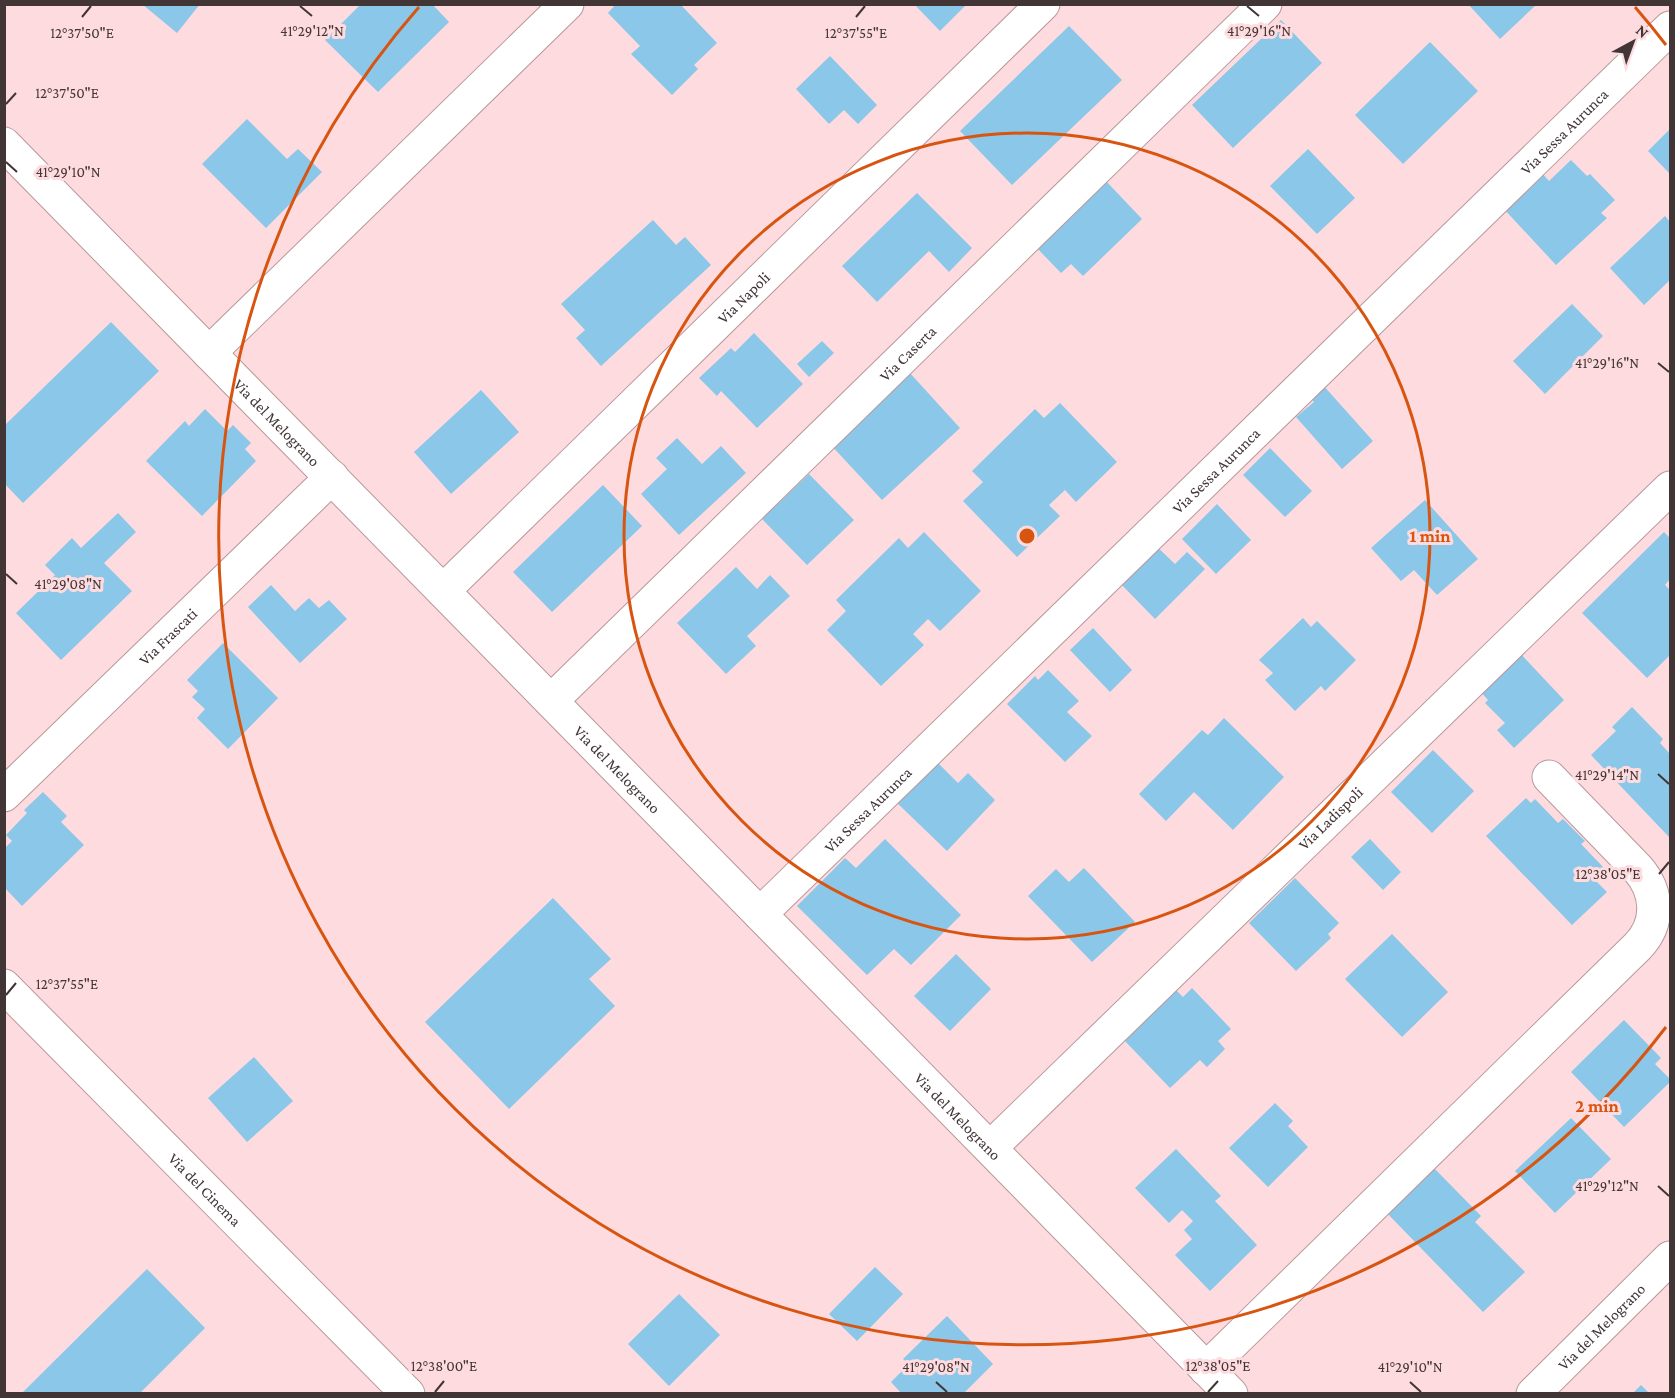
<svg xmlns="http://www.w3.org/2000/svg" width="1675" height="1398" font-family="'Crimson Pro',serif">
	<rect width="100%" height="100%" fill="#fedbde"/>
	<!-- building -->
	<g fill="#8ac7e8">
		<polygon points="142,4 200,4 177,33"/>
		<polygon points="361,4 432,4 449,22 378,92 325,40"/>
		<polygon points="616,4 680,4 717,43 694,65 698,69 672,95 631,54 640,46 608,13"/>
		<polygon points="914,4 963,4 965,6 940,31"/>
		<polygon points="1468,4 1537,4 1500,39"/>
		<polygon points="1281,20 1322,63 1233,148 1192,105"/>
		<polygon points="1069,26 1122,80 1012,185 960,131"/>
		<polygon points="1430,42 1478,91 1403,164 1355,115"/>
		<polygon points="830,56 877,105 858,124 844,110 829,124 796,89"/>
		<polygon points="247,119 287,159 298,149 322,172 266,228 202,164"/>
		<polygon points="1670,129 1670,174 1648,151"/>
		<polygon points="1308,149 1355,198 1317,234 1270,186"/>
		<polygon points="1571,160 1587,176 1590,174 1615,200 1601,213 1607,218 1556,265 1503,208 1541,172 1549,181"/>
		<polygon points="1104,179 1142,219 1083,276 1071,264 1061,273 1035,246"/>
		<polygon points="917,193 972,248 949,272 929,251 877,302 842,266"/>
		<polygon points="1665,216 1670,222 1670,280 1644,305 1610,268"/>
		<polygon points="653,220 676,245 685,237 711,265 601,366 576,338 585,330 561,304"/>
		<polygon points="1572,304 1603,336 1545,394 1513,361"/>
		<polygon points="111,322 159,371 23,503 4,483 4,426"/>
		<polygon points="754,333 803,384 757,428 721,391 717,396 699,378 731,348 735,352"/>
		<polygon points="822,341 834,353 809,377 797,364"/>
		<polygon points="909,372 960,428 882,500 830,444"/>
		<polygon points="1322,384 1373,441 1342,469 1296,417 1314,402 1309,396"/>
		<polygon points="481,390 519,432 451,494 414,452"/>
		<polygon points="1060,403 1117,462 1076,502 1065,490 1049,505 1060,516 1017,557 963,501 983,482 972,471 1035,409 1044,418"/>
		<polygon points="205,409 227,431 233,425 251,443 245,449 256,461 202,516 146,461 185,421 189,426"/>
		<polygon points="677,438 702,464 721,446 746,473 679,535 641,494 667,469 656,458"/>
		<polygon points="1270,448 1312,491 1285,517 1243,475"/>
		<polygon points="809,474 854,520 807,565 762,519"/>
		<polygon points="603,485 642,526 552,612 513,572"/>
		<polygon points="1425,500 1478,559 1437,595 1414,570 1401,581 1371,548"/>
		<polygon points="1217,504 1251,540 1216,574 1182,539"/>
		<polygon points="118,513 136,532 104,563 132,591 61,660 16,613 55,575 45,565 72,538 81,548"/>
		<polygon points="924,532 981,591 940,631 928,619 913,634 924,645 881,686 827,630 846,611 836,600 899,538 908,548"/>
		<polygon points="1664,532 1670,538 1670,579 1665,585 1670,590 1670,655 1647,678 1582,613"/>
		<polygon points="1153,543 1175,564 1187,552 1205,569 1155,619 1117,580"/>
		<polygon points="736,567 757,589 770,575 790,596 747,636 756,646 726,674 677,623"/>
		<polygon points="271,585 295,611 309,598 319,608 329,600 347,619 300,663 248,607"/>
		<polygon points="1303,618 1311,627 1317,621 1356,660 1325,691 1321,686 1295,711 1265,680 1273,673 1259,660"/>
		<polygon points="1093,628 1132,670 1110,692 1070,650"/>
		<polygon points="223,643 278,698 228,749 197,718 205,709 192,697 198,691 187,680"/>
		<polygon points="1518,651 1564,700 1514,748 1497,730 1505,723 1485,703 1488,700 1478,689"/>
		<polygon points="1048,670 1079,701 1067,712 1092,736 1065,762 1007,704 1035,676 1038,680"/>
		<polygon points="1632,707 1663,739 1660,743 1670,754 1670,838 1591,755 1616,731 1612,727"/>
		<polygon points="1224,718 1284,777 1233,830 1194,792 1166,821 1139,794 1202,730 1208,735"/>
		<polygon points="1433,750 1474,791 1432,833 1391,792"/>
		<polygon points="934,759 958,783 968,773 995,800 947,851 894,800"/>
		<polygon points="43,792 67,816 61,822 84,845 22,906 4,887 4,849 12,841 6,835 27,813 24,810"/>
		<polygon points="1526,798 1531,803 1535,799 1558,823 1563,819 1585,841 1581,844 1605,869 1594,879 1607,892 1572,925 1486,836"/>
		<polygon points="885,839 961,915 911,965 894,949 867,975 797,906 845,858 856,868"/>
		<polygon points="1370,839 1401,872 1383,890 1351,857"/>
		<polygon points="1084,868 1135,922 1092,962 1028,896 1056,869 1069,882"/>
		<polygon points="1295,878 1339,923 1328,934 1331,938 1296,971 1249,923"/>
		<polygon points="553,898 611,959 589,979 615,1006 509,1109 425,1022"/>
		<polygon points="1392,934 1448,992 1402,1037 1345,979"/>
		<polygon points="956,954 991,989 950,1031 914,996"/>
		<polygon points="1192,988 1231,1029 1218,1041 1225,1049 1207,1067 1200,1060 1170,1088 1124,1040 1176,990 1183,997"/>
		<polygon points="1624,1020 1661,1058 1655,1064 1670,1079 1670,1082 1624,1127 1571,1072"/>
		<polygon points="254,1057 293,1101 247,1142 208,1098"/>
		<polygon points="1275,1103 1293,1121 1288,1126 1308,1147 1268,1187 1229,1148"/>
		<polygon points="1571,1118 1611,1159 1555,1213 1515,1171"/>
		<polygon points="1176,1149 1221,1196 1215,1201 1257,1245 1210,1291 1175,1255 1192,1239 1184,1230 1193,1221 1182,1210 1169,1223 1135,1188"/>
		<polygon points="1431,1165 1481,1216 1475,1222 1525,1272 1483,1312 1384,1210"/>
		<polygon points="875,1267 903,1294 857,1341 829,1314"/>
		<polygon points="147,1269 205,1328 139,1394 21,1394"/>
		<polygon points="679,1294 720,1335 669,1386 628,1344"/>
		<polygon points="947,1316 993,1364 963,1394 902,1394 891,1382 909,1364 903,1359"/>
		<polygon points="1641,1385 1650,1394 1632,1394"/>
	</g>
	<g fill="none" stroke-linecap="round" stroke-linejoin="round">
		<defs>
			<g id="minor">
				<path id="s1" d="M4,144L1231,1394"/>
				<polyline points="209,353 567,4"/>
				<path id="s2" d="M443,591L1043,4"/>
				<path id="s3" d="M551,701L1265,4"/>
				<path id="s4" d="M4,795L332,477"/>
				<path id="s5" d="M760,914L1670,28"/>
				<path id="s6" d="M4,986L408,1394"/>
				<path id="s7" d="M990,1148L1670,488"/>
				<path d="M1206,1369L1638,946C1660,923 1658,892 1638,869L1549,777"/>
				<path id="s8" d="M1533,1394L1670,1258"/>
			</g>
		</defs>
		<!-- minor casing -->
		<use href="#minor" stroke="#b9989b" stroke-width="35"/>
		<!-- minor -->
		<use href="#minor" stroke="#fff" stroke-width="33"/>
	</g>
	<!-- ticks -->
	<path fill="none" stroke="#423536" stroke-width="2" d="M300,6L312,16M1247,6L1259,16M82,17L91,6M856,17L865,6M6,104L16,93M6,162L17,172M1658,363L1669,372M6,574L17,584M1658,774L1669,784M1659,874L1669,862M6,995L16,983M1658,1186L1669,1196M936,1382L947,1392M1410,1382L1421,1392M435,1392L444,1381M1208,1392L1218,1381"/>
	<!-- distance rings -->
	<g fill="none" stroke="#d75510" stroke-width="3">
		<circle cx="1027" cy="536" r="403"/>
		<path d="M1666 1027A806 806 0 1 1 419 7M1635 7A806 806 0 0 1 1666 45"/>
	</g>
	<g text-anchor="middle" stroke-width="6" stroke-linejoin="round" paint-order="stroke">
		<!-- street labels -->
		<g font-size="16" fill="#423536" stroke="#fedbde">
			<text dy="6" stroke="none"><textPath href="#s5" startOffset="1122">Via Sessa Aurunca</textPath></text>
			<text dy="6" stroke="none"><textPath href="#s2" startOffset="420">Via Napoli</textPath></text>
			<text dy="6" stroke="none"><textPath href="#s3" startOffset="498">Via Caserta</textPath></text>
			<text dy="6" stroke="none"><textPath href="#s1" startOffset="390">Via del Melograno</textPath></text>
			<text dy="6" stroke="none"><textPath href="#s5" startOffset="636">Via Sessa Aurunca</textPath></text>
			<text dy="6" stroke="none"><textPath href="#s4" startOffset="228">Via Frascati</textPath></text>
			<text dy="6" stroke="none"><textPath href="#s1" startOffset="876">Via del Melograno</textPath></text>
			<text dy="6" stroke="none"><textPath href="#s5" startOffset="150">Via Sessa Aurunca</textPath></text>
			<text dy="6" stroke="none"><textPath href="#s7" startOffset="474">Via Ladispoli</textPath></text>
			<text dy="6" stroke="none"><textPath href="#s1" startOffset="1362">Via del Melograno</textPath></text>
			<text dy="6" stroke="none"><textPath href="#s6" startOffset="286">Via del Cinema</textPath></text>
			<text dy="6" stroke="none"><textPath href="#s8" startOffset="96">Via del Melograno</textPath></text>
		</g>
	</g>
	<g font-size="15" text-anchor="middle" fill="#423536" stroke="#fedbde" stroke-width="6" stroke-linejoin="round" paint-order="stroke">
		<text x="312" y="36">41°29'12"N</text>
		<text x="1259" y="36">41°29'16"N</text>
		<text x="82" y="38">12°37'50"E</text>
		<text x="856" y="38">12°37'55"E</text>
		<text x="67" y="98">12°37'50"E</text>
		<text x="68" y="177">41°29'10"N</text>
		<text x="1607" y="368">41°29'16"N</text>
		<text x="68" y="589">41°29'08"N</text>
		<text x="1607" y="780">41°29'14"N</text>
		<text x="1608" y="879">12°38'05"E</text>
		<text x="67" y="989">12°37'55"E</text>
		<text x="1607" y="1191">41°29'12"N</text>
		<text x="444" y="1371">12°38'00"E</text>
		<text x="1218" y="1371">12°38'05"E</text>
		<text x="936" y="1372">41°29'08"N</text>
		<text x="1410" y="1372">41°29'10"N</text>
	</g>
	<circle cx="1027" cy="536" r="9" fill="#d75510" stroke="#fedbde" stroke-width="3"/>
	<g font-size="18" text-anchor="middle" font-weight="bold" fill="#d75510" stroke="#fedbde" stroke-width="6" stroke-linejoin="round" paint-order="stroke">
		<text x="1430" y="542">1 min</text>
		<text x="1597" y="1112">2 min</text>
	</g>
	<!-- border -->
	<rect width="1675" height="1398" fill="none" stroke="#423536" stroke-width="12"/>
	<!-- north arrow -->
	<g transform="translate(1633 42) rotate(41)" stroke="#fedbde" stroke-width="4.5" paint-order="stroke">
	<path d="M0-4.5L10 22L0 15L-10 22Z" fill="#423536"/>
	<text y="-9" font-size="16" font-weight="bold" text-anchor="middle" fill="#423536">N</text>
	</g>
</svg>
